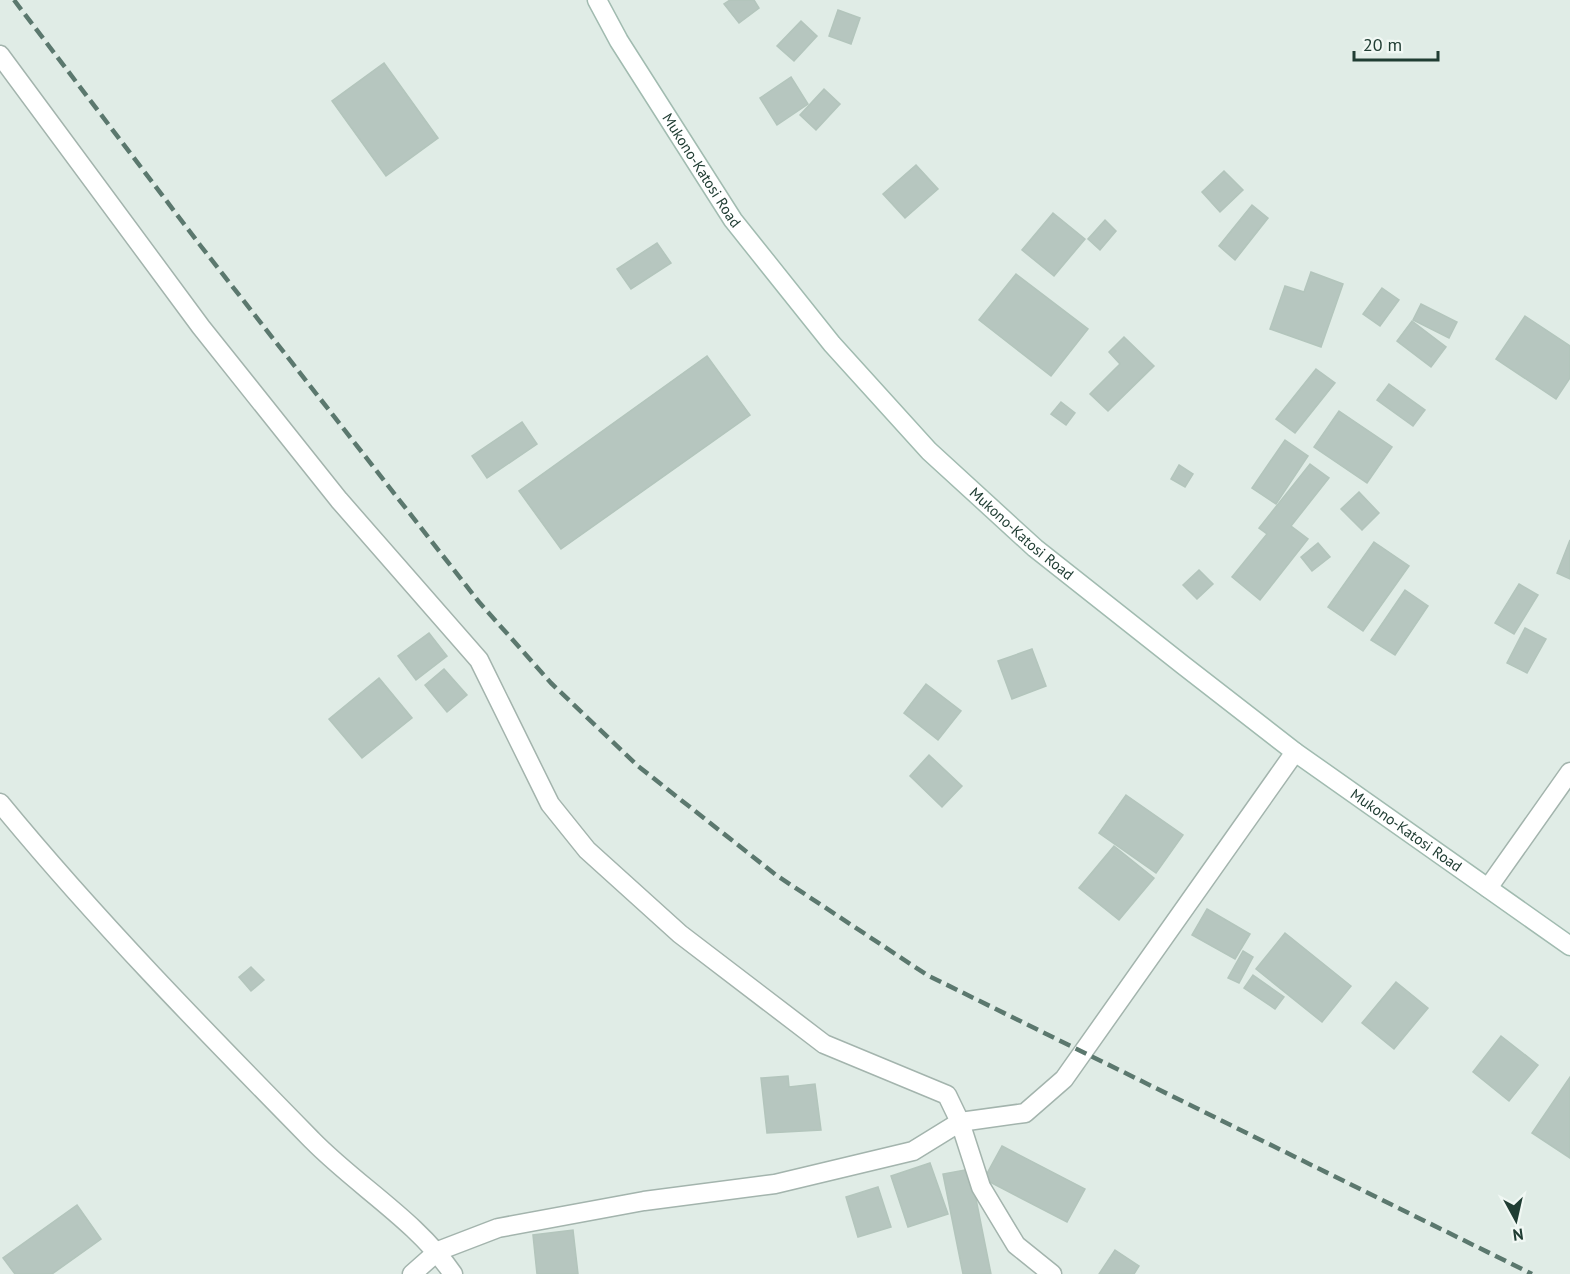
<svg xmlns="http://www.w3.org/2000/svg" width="1570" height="1274" font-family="'PT Sans',sans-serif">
	<rect width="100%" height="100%" fill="#e0ece6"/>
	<!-- building -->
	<g fill="#b6c6bf" stroke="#b3c5bc" stroke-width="1.5">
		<polygon points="730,0 754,0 759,8 739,23 724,4"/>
		<polygon points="838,10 860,18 851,44 829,36"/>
		<polygon points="801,21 817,36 794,61 777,46"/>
		<polygon points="384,63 438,138 386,176 332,101"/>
		<polygon points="791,77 808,104 777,125 760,98"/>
		<polygon points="824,89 840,104 816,130 800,115"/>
		<polygon points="916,165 938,189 905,218 883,194"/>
		<polygon points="1224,171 1243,190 1220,212 1202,192"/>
		<polygon points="1252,205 1268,218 1235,260 1219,246"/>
		<polygon points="1053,213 1085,239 1054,276 1022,250"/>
		<polygon points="1105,220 1116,231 1100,250 1088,239"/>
		<polygon points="657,243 671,263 631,289 617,269"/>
		<polygon points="1311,272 1343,284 1321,347 1270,329 1285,286 1304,292"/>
		<polygon points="1016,274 1088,329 1051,376 979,320"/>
		<polygon points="1382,288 1399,300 1380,326 1363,314"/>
		<polygon points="1421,304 1457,322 1449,338 1413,320"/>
		<polygon points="1525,316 1570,346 1570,378 1556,399 1496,359"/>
		<polygon points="1412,321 1446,347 1431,367 1397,341"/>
		<polygon points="1124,337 1154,366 1108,411 1090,394 1120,364 1109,352"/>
		<polygon points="707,356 750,415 561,549 519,491"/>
		<polygon points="1316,369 1335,383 1295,433 1276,419"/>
		<polygon points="1389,384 1425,410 1413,426 1377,400"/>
		<polygon points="1061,402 1075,413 1066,425 1051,414"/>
		<polygon points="1339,411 1392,447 1367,483 1314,447"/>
		<polygon points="522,422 537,444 487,478 472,456"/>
		<polygon points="1285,440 1308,456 1276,504 1252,488"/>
		<polygon points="1310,464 1329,478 1291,526 1308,539 1260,600 1232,577 1267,534 1259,528"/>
		<polygon points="1179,465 1193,474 1185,487 1171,479"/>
		<polygon points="1359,492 1379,513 1362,530 1341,509"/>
		<polygon points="1570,540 1570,579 1557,573"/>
		<polygon points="1374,542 1409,566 1363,631 1328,607"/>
		<polygon points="1318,543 1330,557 1312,571 1301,557"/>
		<polygon points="1199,570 1213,584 1197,599 1183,585"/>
		<polygon points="1519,584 1538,595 1514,634 1495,623"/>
		<polygon points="1405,590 1428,606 1395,655 1371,640"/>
		<polygon points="1525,628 1546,639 1527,673 1507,663"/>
		<polygon points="429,633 447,656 416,680 398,656"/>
		<polygon points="1032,649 1046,686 1012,699 998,661"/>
		<polygon points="444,669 467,695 447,712 425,685"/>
		<polygon points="379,678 412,718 362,758 329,719"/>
		<polygon points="926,684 961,711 938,740 904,713"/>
		<polygon points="929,755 962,786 942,807 910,776"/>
		<polygon points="1126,795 1183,835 1156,873 1099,833"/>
		<polygon points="1114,846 1154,878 1119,920 1079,888"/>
		<polygon points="1207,909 1250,934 1235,959 1192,935"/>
		<polygon points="1285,933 1351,986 1322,1022 1256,969"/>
		<polygon points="1243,951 1253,957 1239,983 1228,978"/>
		<polygon points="251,967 264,980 251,991 239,977"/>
		<polygon points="1253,975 1284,997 1275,1009 1244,988"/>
		<polygon points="1396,982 1428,1008 1394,1049 1362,1023"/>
		<polygon points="1501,1036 1538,1065 1509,1101 1473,1072"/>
		<polygon points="788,1076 789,1087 815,1084 821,1130 767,1133 761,1078"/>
		<polygon points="1570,1077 1570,1158 1532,1133"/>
		<polygon points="1002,1146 1085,1189 1067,1222 984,1179"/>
		<polygon points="930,1163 948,1214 908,1227 891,1176"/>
		<polygon points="970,1169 991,1274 963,1274 943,1174"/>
		<polygon points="878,1187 891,1227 858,1237 846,1197"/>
		<polygon points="77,1205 101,1239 52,1274 15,1274 3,1258"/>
		<polygon points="573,1230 578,1274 537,1274 533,1235"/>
		<polygon points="1115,1250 1139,1266 1134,1274 1099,1274"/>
	</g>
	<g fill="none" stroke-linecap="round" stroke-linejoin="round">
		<defs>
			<g id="street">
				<polyline points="0,55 201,327 339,500 479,660 550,804 587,850 680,934 824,1044 947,1095 960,1122 981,1187 1016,1245 1052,1274"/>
				<path d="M0,803C97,921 205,1031 312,1140C357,1186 417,1221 453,1274"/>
				<polyline points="1488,888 1570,772"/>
				<polyline points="412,1274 438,1251 498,1228 644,1201 775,1184 913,1151 960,1122 1025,1113 1064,1079 1295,752"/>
			</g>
			<g id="secondary">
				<path id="s1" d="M597,0L619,41L733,220L832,344L929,451L1035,548L1183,665L1295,752L1570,946"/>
			</g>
		</defs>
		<!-- street casing -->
		<use href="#street" stroke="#a3b4ad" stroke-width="21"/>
		<!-- secondary casing -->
		<use href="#secondary" stroke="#a1bbb0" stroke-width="21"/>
		<!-- street -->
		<use href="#street" stroke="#fff" stroke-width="18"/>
		<!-- secondary -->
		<use href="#secondary" stroke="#fff" stroke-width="18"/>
		<!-- rail -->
		<polyline stroke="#5b786e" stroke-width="4.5" stroke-dasharray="12 6" stroke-linecap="butt" points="14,0 200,245 479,602 551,683 638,766 776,875 927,975 1532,1274"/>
	</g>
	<g text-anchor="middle" stroke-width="5" stroke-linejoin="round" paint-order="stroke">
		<!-- street labels -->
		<g font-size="15" fill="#203d33" stroke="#f1f8f4">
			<text dy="5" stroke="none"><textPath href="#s1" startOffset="200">Mukono-Katosi Road</textPath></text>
			<text dy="5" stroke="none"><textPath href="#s1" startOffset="686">Mukono-Katosi Road</textPath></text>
			<text dy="5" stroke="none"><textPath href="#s1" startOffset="1172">Mukono-Katosi Road</textPath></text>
		</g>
	</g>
	<!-- north arrow -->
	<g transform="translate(1516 1220) rotate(172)" stroke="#f1f8f4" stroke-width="4.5" paint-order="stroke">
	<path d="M0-4.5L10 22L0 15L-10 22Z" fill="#203d33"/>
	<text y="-9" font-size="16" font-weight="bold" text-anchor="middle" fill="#203d33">N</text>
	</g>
	<!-- scale -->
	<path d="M1354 51v9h84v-9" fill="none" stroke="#203d33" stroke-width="3"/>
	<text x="1363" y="51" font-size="18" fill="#203d33" stroke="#f1f8f4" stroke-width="4.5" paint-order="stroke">20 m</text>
</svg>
